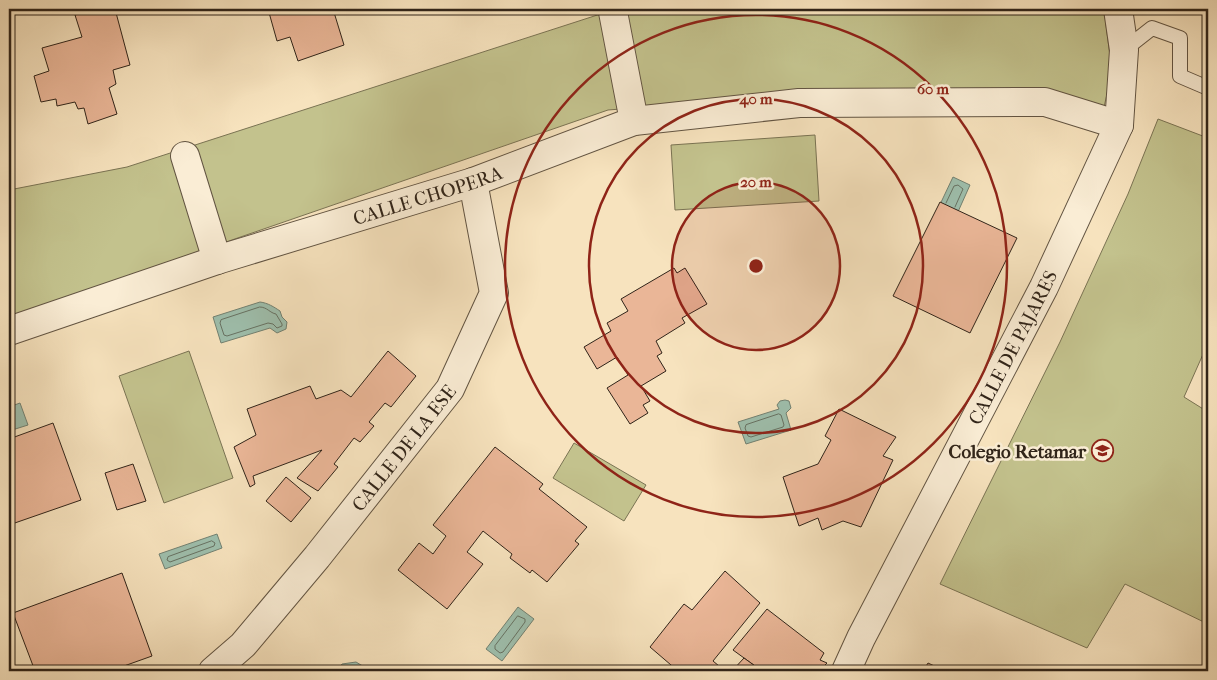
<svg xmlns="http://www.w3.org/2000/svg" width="1217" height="680" font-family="'IM FELL French Canon',serif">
	<rect width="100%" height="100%" fill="#f7e3be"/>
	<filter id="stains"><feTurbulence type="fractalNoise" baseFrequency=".004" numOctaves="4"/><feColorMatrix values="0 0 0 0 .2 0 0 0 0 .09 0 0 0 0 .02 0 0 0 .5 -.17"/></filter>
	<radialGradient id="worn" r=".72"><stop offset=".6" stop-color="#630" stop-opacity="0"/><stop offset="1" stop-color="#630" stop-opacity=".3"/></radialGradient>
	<!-- green -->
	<g fill="#c3c28d" stroke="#7a7353">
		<polygon points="616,9 1104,9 1112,72 1104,107 813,94 608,110 9,317 9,190 127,167"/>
		<polygon points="1158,119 1208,138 1208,343 1184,397 1208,412 1208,624 1125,584 1087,648 940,584 1060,342 1128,194"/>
		<polygon points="815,135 819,201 675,210 671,145"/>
		<polygon points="189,351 233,478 164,503 119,376"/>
		<polygon points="574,443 646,485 624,521 553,478"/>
	</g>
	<!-- water -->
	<g fill="#9ebfad" stroke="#728172">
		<polygon points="953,177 970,185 953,223 935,215"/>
		<path d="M260,302C268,303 274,307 280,311L282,317L287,322L286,329L277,333L270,328L221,343L213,317Z"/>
		<polygon points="785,400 789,401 791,408 786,413 791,430 746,444 738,422 779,409 777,405 780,401"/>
		<polygon points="20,403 28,425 9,431 9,407"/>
		<polygon points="217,534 222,548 165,569 159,554"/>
		<polygon points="518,607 534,619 502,661 486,649"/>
		<polygon points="356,662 371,671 337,671 342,664"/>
	</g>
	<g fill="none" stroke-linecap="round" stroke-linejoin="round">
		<!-- shore -->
		<g stroke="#677263" stroke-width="1">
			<polyline points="946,203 954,186 958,185 963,189 955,207"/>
			<path d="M260,307C267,307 270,313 276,314L282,324V326L277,328L273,324L268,323L227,336L224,335L220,323L221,320Z"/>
			<polygon points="779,414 781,415 784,425 783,427 751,437 748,436 745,428 746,425"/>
			<polygon points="212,541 215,543 214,546 170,562 167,560 168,557"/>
			<polygon points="518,616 525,619 525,622 503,652 500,653 495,649 495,646"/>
		</g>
	</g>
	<!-- building -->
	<g fill="#eab697" stroke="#302419">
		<polygon points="98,9 115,9 130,65 113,70 116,84 109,88 117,114 88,124 84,108 78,109 75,102 57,106 56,99 41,102 34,76 49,71 42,48 82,37 75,15"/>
		<polygon points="268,9 333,9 344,45 298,61 290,37 277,41"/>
		<polygon points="940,202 1017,238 970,333 893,296"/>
		<polygon points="674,268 677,273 685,268 707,304 682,318 685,323 656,341 662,353 657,356 666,371 641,386 650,401 643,405 648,413 630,424 607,388 628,375 617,357 597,369 584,347 611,331 607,323 628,311 621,299"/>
		<polygon points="388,351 416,376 391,407 385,403 369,422 374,426 360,442 354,438 334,464 338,467 318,491 297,478 322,450 253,476 255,484 250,487 234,447 256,435 247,409 310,386 316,399 341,390 351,397"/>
		<polygon points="839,409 896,437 883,456 893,460 861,527 843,521 822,530 818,518 799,526 783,477 818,464 831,440 825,436"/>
		<polygon points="53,423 81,500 9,525 9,439"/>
		<polygon points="495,447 543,484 539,489 587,527 575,541 579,544 547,582 532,570 530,573 510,558 512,554 483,531 467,552 483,564 447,609 398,570 419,543 433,554 446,536 433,525"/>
		<polygon points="133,464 146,501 117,510 105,473"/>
		<polygon points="286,477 311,498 291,522 266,501"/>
		<polygon points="725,571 760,603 713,661 725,671 678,671 650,647 684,604 692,610"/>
		<polygon points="122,573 152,656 110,671 35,671 13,613"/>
		<polygon points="767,609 824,653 820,660 827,663 819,671 762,671 733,650"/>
		<polygon points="744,658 762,671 732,671"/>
		<polygon points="928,663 945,671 923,671"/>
	</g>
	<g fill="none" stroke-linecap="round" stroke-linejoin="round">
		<defs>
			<polyline id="service" points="1124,50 1152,28 1180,38 1180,76 1208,88"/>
			<g id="minor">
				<polyline points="613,12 634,121"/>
				<polyline points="185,156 217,260"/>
				<path id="s1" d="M9,331L217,260L473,182L634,121L799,103L1045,102L1119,125"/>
				<path id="s2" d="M213,671L243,645L317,557L450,389L494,293L473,182"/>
				<path id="s3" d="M846,671L861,638L1044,287L1119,125L1124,50L1118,9"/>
			</g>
		</defs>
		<!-- service casing -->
		<use href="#service" stroke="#625442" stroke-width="16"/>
		<!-- minor casing -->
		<use href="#minor" stroke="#625442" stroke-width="30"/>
		<!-- service -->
		<use href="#service" stroke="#faedd5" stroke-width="14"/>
		<!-- minor -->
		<use href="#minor" stroke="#faedd5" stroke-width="28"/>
	</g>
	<!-- distance rings -->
	<circle cx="756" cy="266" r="84" fill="#8f2418" fill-opacity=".12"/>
	<g fill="none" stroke="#8f2418" stroke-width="2.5">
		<circle cx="756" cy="266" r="84"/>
		<circle cx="756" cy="266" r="167"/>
		<circle cx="756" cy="266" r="251"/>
	</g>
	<!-- icons -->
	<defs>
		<symbol id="school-ring" viewBox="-11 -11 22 22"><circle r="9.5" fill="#faedd5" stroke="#8f2418" stroke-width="1.5"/><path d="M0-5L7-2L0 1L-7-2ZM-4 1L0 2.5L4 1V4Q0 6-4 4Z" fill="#8f2418"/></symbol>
	</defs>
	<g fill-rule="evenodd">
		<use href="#school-ring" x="1090" y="438" width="25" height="25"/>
	</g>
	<g text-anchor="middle" stroke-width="5" stroke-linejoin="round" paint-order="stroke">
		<!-- street labels -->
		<g font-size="19" fill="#302419" stroke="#faedd5">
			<text dy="7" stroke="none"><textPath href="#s1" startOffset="440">CALLE CHOPERA</textPath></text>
			<text dy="7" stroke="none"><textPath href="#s3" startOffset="364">CALLE DE PAJARES</textPath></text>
			<text dy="7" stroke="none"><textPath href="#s2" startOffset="294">CALLE DE LA ESE</textPath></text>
		</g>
		<!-- poi labels -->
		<g font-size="19" font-weight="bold" fill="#302419" stroke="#faedd5" text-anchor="end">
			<text x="1086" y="458">Colegio Retamar</text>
		</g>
	</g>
	<circle cx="756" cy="266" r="8" fill="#8f2418" stroke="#faedd5" stroke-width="2.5"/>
	<g font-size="15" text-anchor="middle" font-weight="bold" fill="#8f2418" stroke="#faedd5" stroke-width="5" stroke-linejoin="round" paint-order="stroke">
		<text x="933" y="94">60 m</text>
		<text x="756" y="104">40 m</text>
		<text x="756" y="187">20 m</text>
	</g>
	<!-- margin -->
	<rect width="1217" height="680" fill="none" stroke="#f7e3be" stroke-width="30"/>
	<rect x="10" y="10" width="1197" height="660" fill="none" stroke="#302419" stroke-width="2.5"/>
	<rect x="15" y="15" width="1187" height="650" fill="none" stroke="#302419"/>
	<rect width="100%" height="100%" filter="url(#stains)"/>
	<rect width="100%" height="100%" fill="url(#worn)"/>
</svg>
